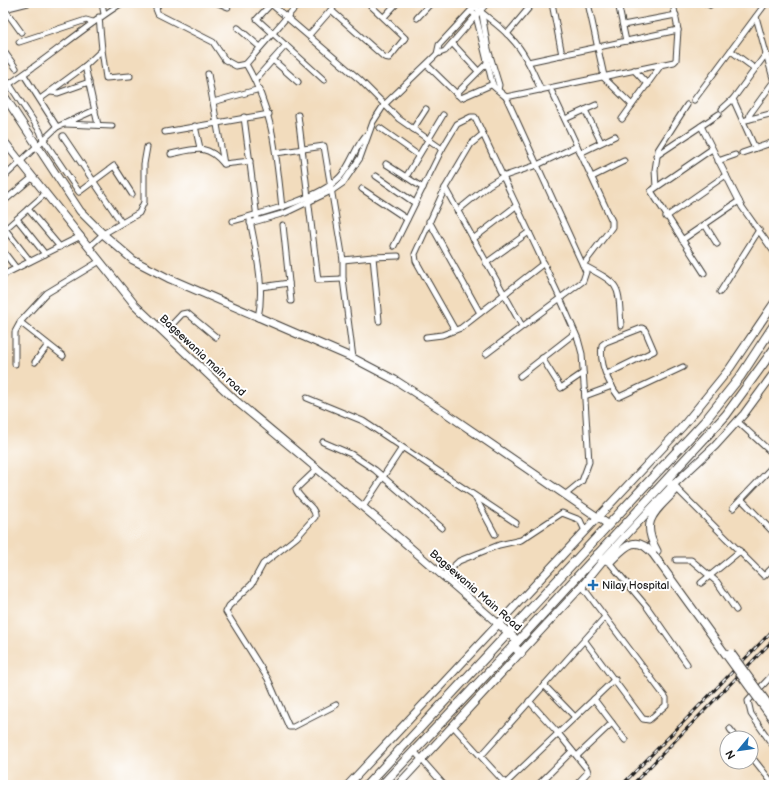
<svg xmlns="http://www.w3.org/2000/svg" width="777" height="788" font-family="'Balsamiq Sans',sans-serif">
	<rect width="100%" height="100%" fill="#fff"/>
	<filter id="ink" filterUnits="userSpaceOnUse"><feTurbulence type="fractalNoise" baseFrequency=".025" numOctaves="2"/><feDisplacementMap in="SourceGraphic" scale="8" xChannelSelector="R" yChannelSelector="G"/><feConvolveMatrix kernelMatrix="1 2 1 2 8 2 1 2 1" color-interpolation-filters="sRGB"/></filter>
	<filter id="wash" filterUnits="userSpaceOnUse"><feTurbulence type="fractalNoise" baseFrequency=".012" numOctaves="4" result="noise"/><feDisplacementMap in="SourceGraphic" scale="16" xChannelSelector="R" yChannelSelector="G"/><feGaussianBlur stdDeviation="0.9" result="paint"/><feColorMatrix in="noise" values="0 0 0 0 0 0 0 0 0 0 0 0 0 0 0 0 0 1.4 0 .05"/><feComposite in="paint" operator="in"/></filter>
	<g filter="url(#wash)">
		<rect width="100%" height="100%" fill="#f2dcbd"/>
	</g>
	<g filter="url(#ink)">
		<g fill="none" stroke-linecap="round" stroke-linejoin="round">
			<defs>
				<g id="street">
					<polyline points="102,3 104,14"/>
					<polyline points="159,3 156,9 158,14 213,42 225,60 236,66 246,64 299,3"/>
					<polyline points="218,3 228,7"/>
					<polyline points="270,3 360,80 399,119 442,149"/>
					<path d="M471,3C484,16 500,25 511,38C525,52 533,72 541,90"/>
					<polyline points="552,3 562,55"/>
					<polyline points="588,3 604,76"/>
					<polyline points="618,3 626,41"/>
					<polyline points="706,3 710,5 711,3"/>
					<polyline points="271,4 257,19 324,80"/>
					<polyline points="3,7 21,32"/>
					<polyline points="4,9 28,3"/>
					<polyline points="331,10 384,57 389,58 405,38 368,3"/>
					<polyline points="471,11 476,16 493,86 506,97 586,272 583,281 486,354"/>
					<polyline points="482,14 488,49 499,85 498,90"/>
					<polyline points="384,17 397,3"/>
					<polyline points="756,17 774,82"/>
					<polyline points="417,18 431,3"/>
					<polyline points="623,25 676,15"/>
					<polyline points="238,28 260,47"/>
					<polyline points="507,34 533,3"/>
					<polyline points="309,35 337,3"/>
					<polyline points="19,42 86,20 93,22"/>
					<polyline points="452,43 478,71"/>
					<polyline points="3,50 16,68"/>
					<polyline points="102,50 106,78 130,76"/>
					<polyline points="731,51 754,68"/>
					<polyline points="437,54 439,45 478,3"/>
					<polyline points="273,60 298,82"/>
					<polyline points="528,62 678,30"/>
					<path d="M246,64C274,112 276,154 282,208"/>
					<polyline points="427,65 461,98 493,84"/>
					<polyline points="85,66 98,125"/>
					<polyline points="634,70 648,85"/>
					<polyline points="208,74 224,164"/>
					<polyline points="24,75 57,127"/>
					<polyline points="602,76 632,105"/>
					<polyline points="255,80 286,45"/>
					<polyline points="9,84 40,131 43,139 79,192 114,166 132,194"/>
					<path d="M3,88C44,62 81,29 122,3"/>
					<polyline points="51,92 58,93 89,82"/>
					<path d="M552,92L612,221V227L583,265C622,286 618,283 621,326"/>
					<polyline points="456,94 487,63"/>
					<polyline points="506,97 674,62 676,60 678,30 673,3"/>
					<polyline points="40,99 85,66 102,50 99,17"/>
					<polyline points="694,100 766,3"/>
					<polyline points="213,102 260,89"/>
					<polyline points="722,109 733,99"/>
					<polyline points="585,110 601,142"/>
					<polyline points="298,115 318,280 343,279"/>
					<polyline points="244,117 257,218"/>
					<polyline points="565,119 596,105"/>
					<polyline points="622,119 661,65"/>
					<polyline points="749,119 750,114 774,81"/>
					<polyline points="746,120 774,113"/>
					<polyline points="65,124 112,126"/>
					<polyline points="195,126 200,148"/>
					<polyline points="701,126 742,207 774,252"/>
					<polyline points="380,128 418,155"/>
					<polyline points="413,129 426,109"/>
					<polyline points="165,132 269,114"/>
					<polyline points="63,136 121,222"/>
					<polyline points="755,148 733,99 766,54"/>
					<polyline points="276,153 324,146 343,260 343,279 353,358"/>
					<polyline points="580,153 615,136"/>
					<polyline points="742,153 774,142"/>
					<path d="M171,154C195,149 207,143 224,164L250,161"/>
					<polyline points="656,156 719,114"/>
					<polyline points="718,161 735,155"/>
					<polyline points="386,164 423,188"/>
					<polyline points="376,176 415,203"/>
					<polyline points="406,177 443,115"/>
					<polyline points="592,177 624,161"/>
					<polyline points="3,178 57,127 95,110"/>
					<polyline points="656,187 655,170 658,150 687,105"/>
					<polyline points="445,188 522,326"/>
					<polyline points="362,189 407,219"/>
					<polyline points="3,202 33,177"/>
					<polyline points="28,209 60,247"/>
					<polyline points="457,211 489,185 502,177 537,165 577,146"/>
					<polyline points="666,217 726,175"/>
					<polyline points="17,219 45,254"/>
					<path d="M250,220C256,252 265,286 258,318"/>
					<path d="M233,221C262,213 319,199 340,177C352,164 355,145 368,133"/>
					<polyline points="429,221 480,313"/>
					<polyline points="250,223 285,213 333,190 343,183 360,158 373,122 384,105 437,54 445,51 487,3"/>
					<polyline points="283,225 291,301"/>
					<polyline points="705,225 717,244"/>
					<polyline points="5,229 30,261"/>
					<polyline points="3,231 46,193"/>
					<polyline points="473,239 516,206"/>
					<polyline points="682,240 739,201"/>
					<polyline points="394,246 442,149 457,124 471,117 475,117 560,298 578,339 582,354 589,462 582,481 566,494"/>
					<polyline points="89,247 103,234 139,213 144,202 144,164 147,147"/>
					<polyline points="3,251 16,268"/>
					<polyline points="373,257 398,256"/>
					<polyline points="343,260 373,257 379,321"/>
					<polyline points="486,263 529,232"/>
					<polyline points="704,273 651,191 712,149"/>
					<polyline points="3,275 81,236"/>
					<polyline points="261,287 289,283"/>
					<polyline points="720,292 759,230"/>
					<polyline points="20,322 63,356"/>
					<polyline points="455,330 416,261 415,254 445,188 471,144 483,134"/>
					<polyline points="164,333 182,314 187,313 216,337"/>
					<polyline points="426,337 442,335 461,328 544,263"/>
					<polyline points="542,358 561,388 583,373"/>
					<polyline points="35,362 48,345"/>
					<polyline points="15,364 15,332 21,321 47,293 100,261"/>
					<path d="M607,374L654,351L645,330L642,328L606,342L602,345C599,363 608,383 619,397L683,367"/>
					<polyline points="520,376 575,333"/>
					<polyline points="585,396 612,386"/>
					<polyline points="307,398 363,421 516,523"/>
					<polyline points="737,421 774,455"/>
					<polyline points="323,442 351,454 375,470 442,528"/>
					<path d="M317,469L296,489C298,499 317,507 315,517L297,537L263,564L252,584L229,606L226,612L268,679L289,727H293L336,705"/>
					<polyline points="677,489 764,576 774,566"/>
					<polyline points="475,497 495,534"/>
					<polyline points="742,500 774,533"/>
					<polyline points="363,507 402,448"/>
					<polyline points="733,508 774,465"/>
					<polyline points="676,560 691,560 717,582 736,610"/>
					<polyline points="609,562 647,607 687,664"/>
					<polyline points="443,576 459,561 499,545 521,540 562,513 580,520 585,531"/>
					<polyline points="701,583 740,551"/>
					<polyline points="582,586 666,698 666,705 649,720 643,719 585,641"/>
					<polyline points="774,673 748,701 751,714 774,747"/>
					<polyline points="544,685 575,717"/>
					<polyline points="594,699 625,740"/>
					<polyline points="529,701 558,733 587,769 588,772 576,785"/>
					<polyline points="453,726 506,784"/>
					<polyline points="730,729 737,738"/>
					<polyline points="414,751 444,785"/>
					<polyline points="481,756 605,617"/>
					<polyline points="577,756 612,723"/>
					<polyline points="751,756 774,785"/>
					<polyline points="504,785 615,679"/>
					<polyline points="538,785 572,751"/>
				</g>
				<g id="secondary">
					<polyline points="3,94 80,211 103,234 133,260 168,278 353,358 395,380 440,409 609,525"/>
					<polyline points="3,140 135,305 235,400 382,523 518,641"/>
					<path d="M657,551C639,519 656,512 677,489L670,483"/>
					<path d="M653,554C635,533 625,547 610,562L604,559L673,485L715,446L744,414L774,373"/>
					<polyline points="348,785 683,426 730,368 774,303"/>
					<polyline points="398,785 582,586 604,559 597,554"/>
				</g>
				<g id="primary">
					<polyline points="513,646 521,653"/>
					<polyline points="367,785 704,422 740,377 774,325"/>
					<polyline points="382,785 518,641 726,415 774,349"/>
				</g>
			</defs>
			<!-- street casing -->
			<use href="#street" stroke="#3c3934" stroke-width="7"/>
			<!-- secondary casing -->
			<use href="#secondary" stroke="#3c3934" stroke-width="9"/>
			<!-- primary casing -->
			<use href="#primary" stroke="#3c3934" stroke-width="10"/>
			<!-- street -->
			<use href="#street" stroke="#fff" stroke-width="5"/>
			<!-- secondary -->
			<use href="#secondary" stroke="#fff" stroke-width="7"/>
			<!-- primary -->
			<use href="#primary" stroke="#fff" stroke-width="8"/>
			<defs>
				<g id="rail">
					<polyline points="622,785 774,629"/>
					<polyline points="632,785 774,639"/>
				</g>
			</defs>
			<!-- rail casing -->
			<use href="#rail" stroke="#1c1c1c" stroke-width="3"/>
			<!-- rail -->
			<use href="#rail" stroke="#fff" stroke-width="1.5" stroke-dasharray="4.5" stroke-linecap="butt"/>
			<defs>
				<g id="secondary-bridge">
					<polyline points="653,554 774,721"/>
					<polyline points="731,653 774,712"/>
				</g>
			</defs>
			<!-- secondary-bridge casing -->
			<use href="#secondary-bridge" stroke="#3c3934" stroke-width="9" stroke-linecap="butt"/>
			<!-- secondary-bridge -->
			<use href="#secondary-bridge" stroke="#fff" stroke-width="7"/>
		</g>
	</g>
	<!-- markers -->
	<path fill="#1f6fb2" stroke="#fff" stroke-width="1.5" d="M591 579h4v4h4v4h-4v4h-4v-4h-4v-4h4z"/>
	<g text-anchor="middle" stroke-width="4" stroke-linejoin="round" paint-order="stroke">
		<!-- street labels -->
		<g font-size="11" fill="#1c1c1c" stroke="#fff">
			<text transform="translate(203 355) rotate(43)" y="4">Bagsewania main road</text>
			<text transform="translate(476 590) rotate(41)" y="4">Bagsewania Main Road</text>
		</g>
		<!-- poi labels -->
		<g font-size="11" fill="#1c1c1c" stroke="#fff" text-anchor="start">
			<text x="602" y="589">Nilay Hospital</text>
		</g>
	</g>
	<!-- margin -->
	<rect width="777" height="788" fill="none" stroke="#fff" stroke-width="16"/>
	<!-- north arrow -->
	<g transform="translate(739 750) rotate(241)"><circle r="19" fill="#ffffff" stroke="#a4a4a4"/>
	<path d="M0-3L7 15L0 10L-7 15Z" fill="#1f6fb2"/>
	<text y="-6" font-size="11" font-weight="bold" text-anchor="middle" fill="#1c1c1c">N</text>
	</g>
</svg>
